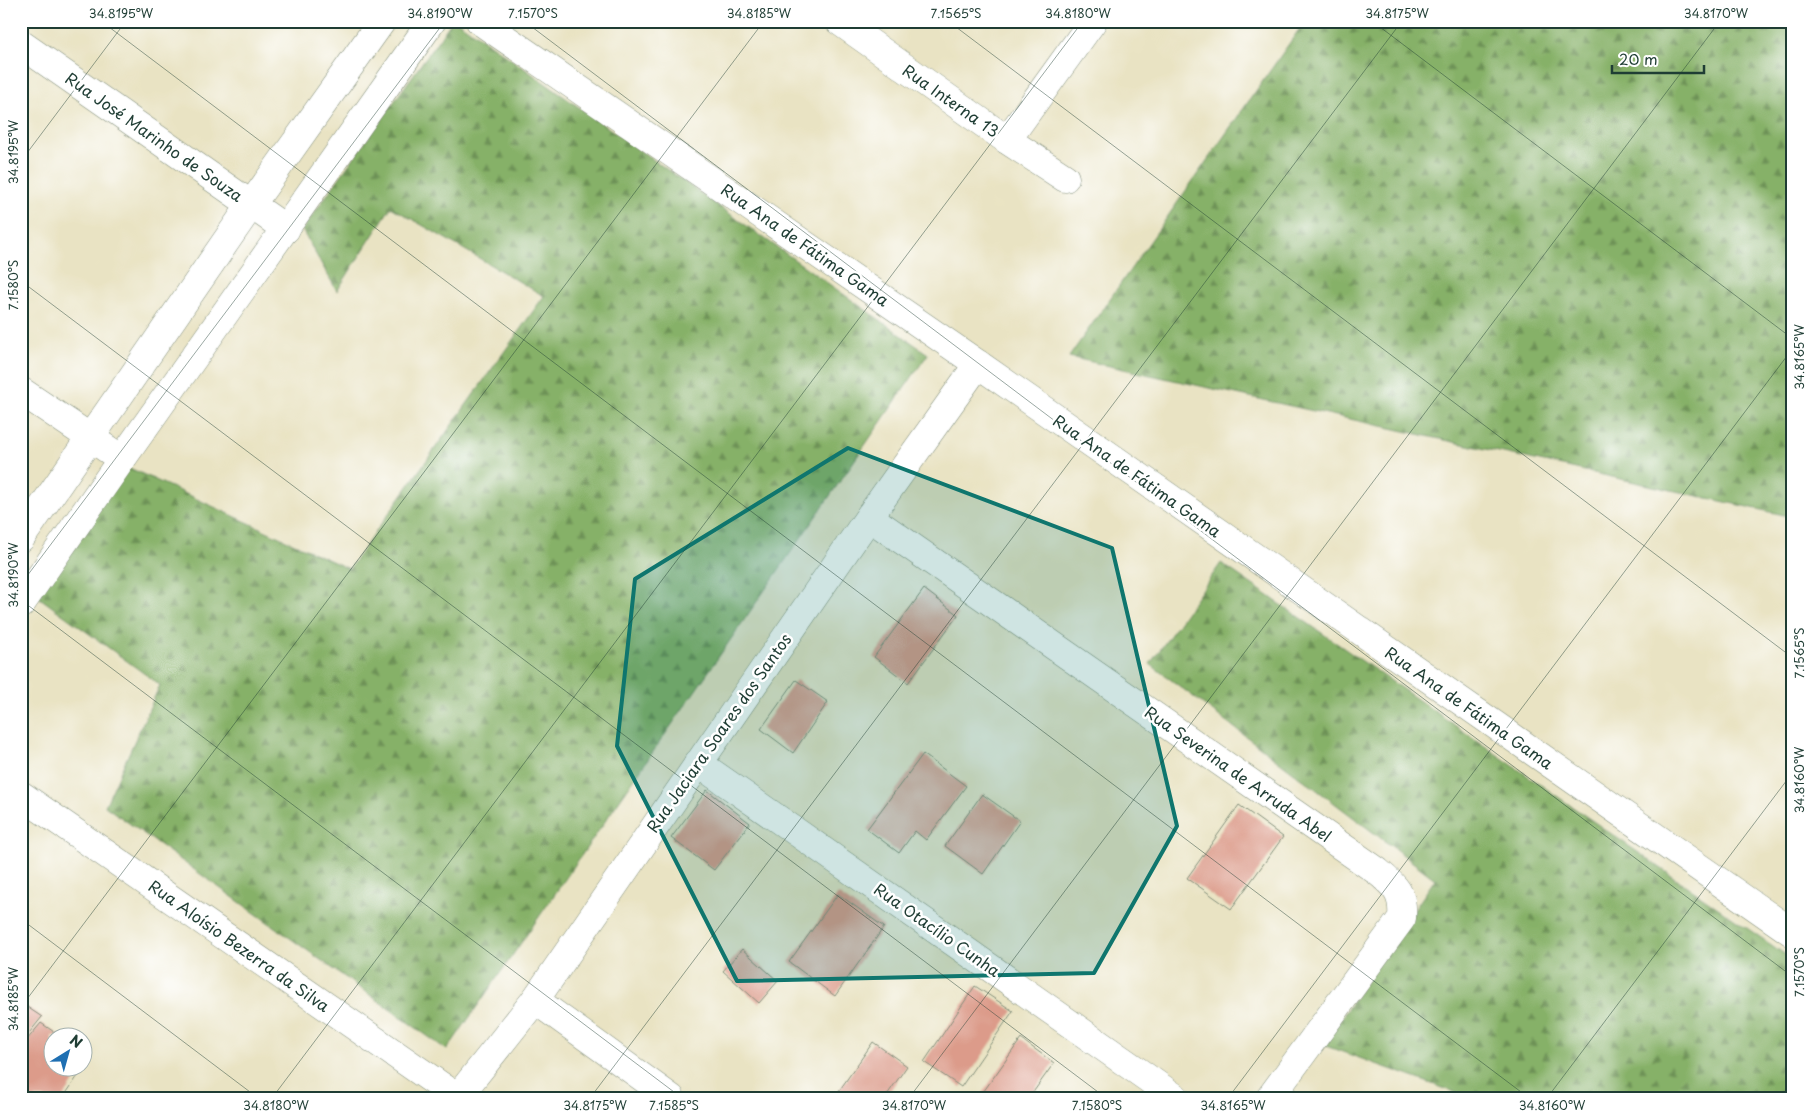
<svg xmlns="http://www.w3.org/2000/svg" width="1814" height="1119" font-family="'Playpen Sans',sans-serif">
	<defs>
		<pattern id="forest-firs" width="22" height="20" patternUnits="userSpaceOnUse" patternTransform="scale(1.25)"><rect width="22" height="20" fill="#86b168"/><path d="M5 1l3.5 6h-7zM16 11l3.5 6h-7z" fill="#6d9156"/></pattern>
	</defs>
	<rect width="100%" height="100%" fill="#fff"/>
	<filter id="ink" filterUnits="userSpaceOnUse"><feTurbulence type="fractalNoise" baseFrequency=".02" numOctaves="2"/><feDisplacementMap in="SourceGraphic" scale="10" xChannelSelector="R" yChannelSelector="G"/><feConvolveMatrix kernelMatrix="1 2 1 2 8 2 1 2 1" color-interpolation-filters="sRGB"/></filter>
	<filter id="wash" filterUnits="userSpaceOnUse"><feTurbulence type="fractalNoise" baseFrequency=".0096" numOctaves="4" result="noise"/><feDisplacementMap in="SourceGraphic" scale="20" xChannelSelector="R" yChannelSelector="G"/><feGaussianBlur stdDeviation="1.12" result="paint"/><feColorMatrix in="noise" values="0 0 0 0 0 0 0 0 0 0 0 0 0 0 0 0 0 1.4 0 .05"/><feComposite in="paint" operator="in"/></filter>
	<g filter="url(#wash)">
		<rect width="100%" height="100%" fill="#e9e3c3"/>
		<!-- forest -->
		<g fill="url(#forest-firs)" stroke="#52774e">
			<polygon points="452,21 457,21 928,354 447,1050 105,806 160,685 33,593 125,466 349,569 544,296 391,207 337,291 302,230"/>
			<polygon points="1305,21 1793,21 1793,517 1069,357"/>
			<polygon points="1221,563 1793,960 1793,1098 1471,1098 1323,1045 1435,879 1150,664"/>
		</g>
		<g id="blocks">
			<!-- building -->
			<g fill="#dc9b8a">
				<polygon points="924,589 958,615 908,683 874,657"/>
				<polygon points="796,680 828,702 793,753 761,729"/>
				<polygon points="923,754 966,786 926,840 915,831 899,853 867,829"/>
				<polygon points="707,790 750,823 714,870 671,838"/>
				<polygon points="982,794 1020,821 983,874 945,846"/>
				<polygon points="1239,805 1283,837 1231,909 1187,878"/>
				<polygon points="838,894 884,927 835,996 789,962"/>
				<polygon points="742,949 778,981 759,1003 723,971"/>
				<polygon points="975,986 1013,1011 961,1087 924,1062"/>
				<polygon points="21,1003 42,1017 21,1043"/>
				<polygon points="41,1023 60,1036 52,1036 52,1066 82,1066 82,1053 90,1058 63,1098 21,1098 21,1047"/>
				<polygon points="1021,1039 1054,1063 1029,1098 985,1098 981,1095"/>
				<polygon points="873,1042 907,1066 885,1098 834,1098"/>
			</g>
		</g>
	</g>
	<g filter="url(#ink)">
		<use href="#blocks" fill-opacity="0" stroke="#84907c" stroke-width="1"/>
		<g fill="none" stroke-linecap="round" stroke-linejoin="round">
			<defs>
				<g id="minor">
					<polyline points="480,21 978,364 1793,933"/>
					<polyline points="839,21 1007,140 1065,178"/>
					<polyline points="21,44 286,229"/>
					<polyline points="1007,140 1093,21"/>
					<polyline points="21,391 122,459"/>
					<path d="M869,517L1377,871C1395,886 1404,893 1402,918L1270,1098"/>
					<polyline points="698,763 1176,1098"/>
					<polyline points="21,795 457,1097"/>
					<polyline points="535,1000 671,1098"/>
					<polyline points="457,1098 535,1000 869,517 978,364"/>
				</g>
				<g id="major">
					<polyline points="21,538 251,205 382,21"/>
					<polyline points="21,604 122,459 432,21"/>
				</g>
			</defs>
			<!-- minor casing -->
			<use href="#minor" stroke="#84907c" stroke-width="29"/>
			<!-- major casing -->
			<use href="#major" stroke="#84907c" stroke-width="29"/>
			<!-- minor -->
			<use href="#minor" stroke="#fff" stroke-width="28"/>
			<!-- major -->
			<use href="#major" stroke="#fff" stroke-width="28"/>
		</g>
	</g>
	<!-- marked area -->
	<path fill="#0f766e" fill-opacity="0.2" stroke="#0f766e" stroke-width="4" stroke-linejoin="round" d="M848,448L1112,548L1177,826L1094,973L737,981L617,746L635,579Z"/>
	<!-- ticks -->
	<path fill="none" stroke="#1f3d34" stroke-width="1" stroke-opacity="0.45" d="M101,21L1529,1098M524,21L1793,977M948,21L1793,658M1372,21L1793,339M21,161L126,21M21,281L1106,1098M21,584L445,21M21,600L682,1098M21,919L258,1098M21,1007L764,21M272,1098L1083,21M590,1098L1402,21M909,1098L1720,21M1228,1098L1793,348M1547,1098L1793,772"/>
	<g text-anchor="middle" stroke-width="5" stroke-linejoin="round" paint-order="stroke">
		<!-- street labels -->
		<g font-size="16" fill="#1f3d34" stroke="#fff">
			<text transform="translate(951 101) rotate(35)" y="6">Rua Interna 13</text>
			<text transform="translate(154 137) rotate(35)" y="6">Rua José Marinho de Souza</text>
			<text transform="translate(805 245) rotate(35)" y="6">Rua Ana de Fátima Gama</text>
			<text transform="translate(1137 476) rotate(35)" y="6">Rua Ana de Fátima Gama</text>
			<text transform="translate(1469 708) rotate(35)" y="6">Rua Ana de Fátima Gama</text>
			<text transform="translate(719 733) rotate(-55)" y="6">Rua Jaciara Soares dos Santos</text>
			<text transform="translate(1238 774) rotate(35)" y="6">Rua Severina de Arruda Abel</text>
			<text transform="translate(937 930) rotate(35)" y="6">Rua Otacílio Cunha</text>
			<text transform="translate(239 946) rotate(35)" y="6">Rua Aloísio Bezerra da Silva</text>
		</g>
	</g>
	<!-- margin -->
	<rect width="1814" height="1119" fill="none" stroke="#fff" stroke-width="55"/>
	<!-- north arrow -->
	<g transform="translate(68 1052) rotate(37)"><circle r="24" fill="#ffffff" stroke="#a5b1ae"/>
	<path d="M0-4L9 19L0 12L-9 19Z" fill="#1f6fb2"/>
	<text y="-8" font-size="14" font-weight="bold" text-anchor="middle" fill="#1f3d34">N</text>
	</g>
	<!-- scale -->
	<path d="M1612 65v8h92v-8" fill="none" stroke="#1f3d34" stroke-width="2.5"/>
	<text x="1619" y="65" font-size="15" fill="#1f3d34" stroke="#ffffff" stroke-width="4" paint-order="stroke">20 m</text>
	<rect x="28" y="28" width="1758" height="1064" fill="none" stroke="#1f3d34" stroke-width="2"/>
	<g font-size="12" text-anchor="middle" fill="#1f3d34">
		<text x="121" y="18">34.8195°W</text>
		<text x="440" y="18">34.8190°W</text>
		<text x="533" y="18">7.1570°S</text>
		<text x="759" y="18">34.8185°W</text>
		<text x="956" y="18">7.1565°S</text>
		<text x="1078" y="18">34.8180°W</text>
		<text x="1397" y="18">34.8175°W</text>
		<text x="1716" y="18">34.8170°W</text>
		<text transform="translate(14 152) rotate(-90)" y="4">34.8195°W</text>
		<text transform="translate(14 285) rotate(-90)" y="4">7.1580°S</text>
		<text transform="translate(1800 357) rotate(-90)" y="4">34.8165°W</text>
		<text transform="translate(14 575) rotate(-90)" y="4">34.8190°W</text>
		<text transform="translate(1800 653) rotate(-90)" y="4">7.1565°S</text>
		<text transform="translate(1800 780) rotate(-90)" y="4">34.8160°W</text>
		<text transform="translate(1800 972) rotate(-90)" y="4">7.1570°S</text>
		<text transform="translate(14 999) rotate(-90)" y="4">34.8185°W</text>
		<text x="276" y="1110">34.8180°W</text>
		<text x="595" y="1110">34.8175°W</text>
		<text x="674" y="1110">7.1585°S</text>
		<text x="914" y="1110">34.8170°W</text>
		<text x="1097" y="1110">7.1580°S</text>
		<text x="1233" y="1110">34.8165°W</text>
		<text x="1552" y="1110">34.8160°W</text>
	</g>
</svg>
